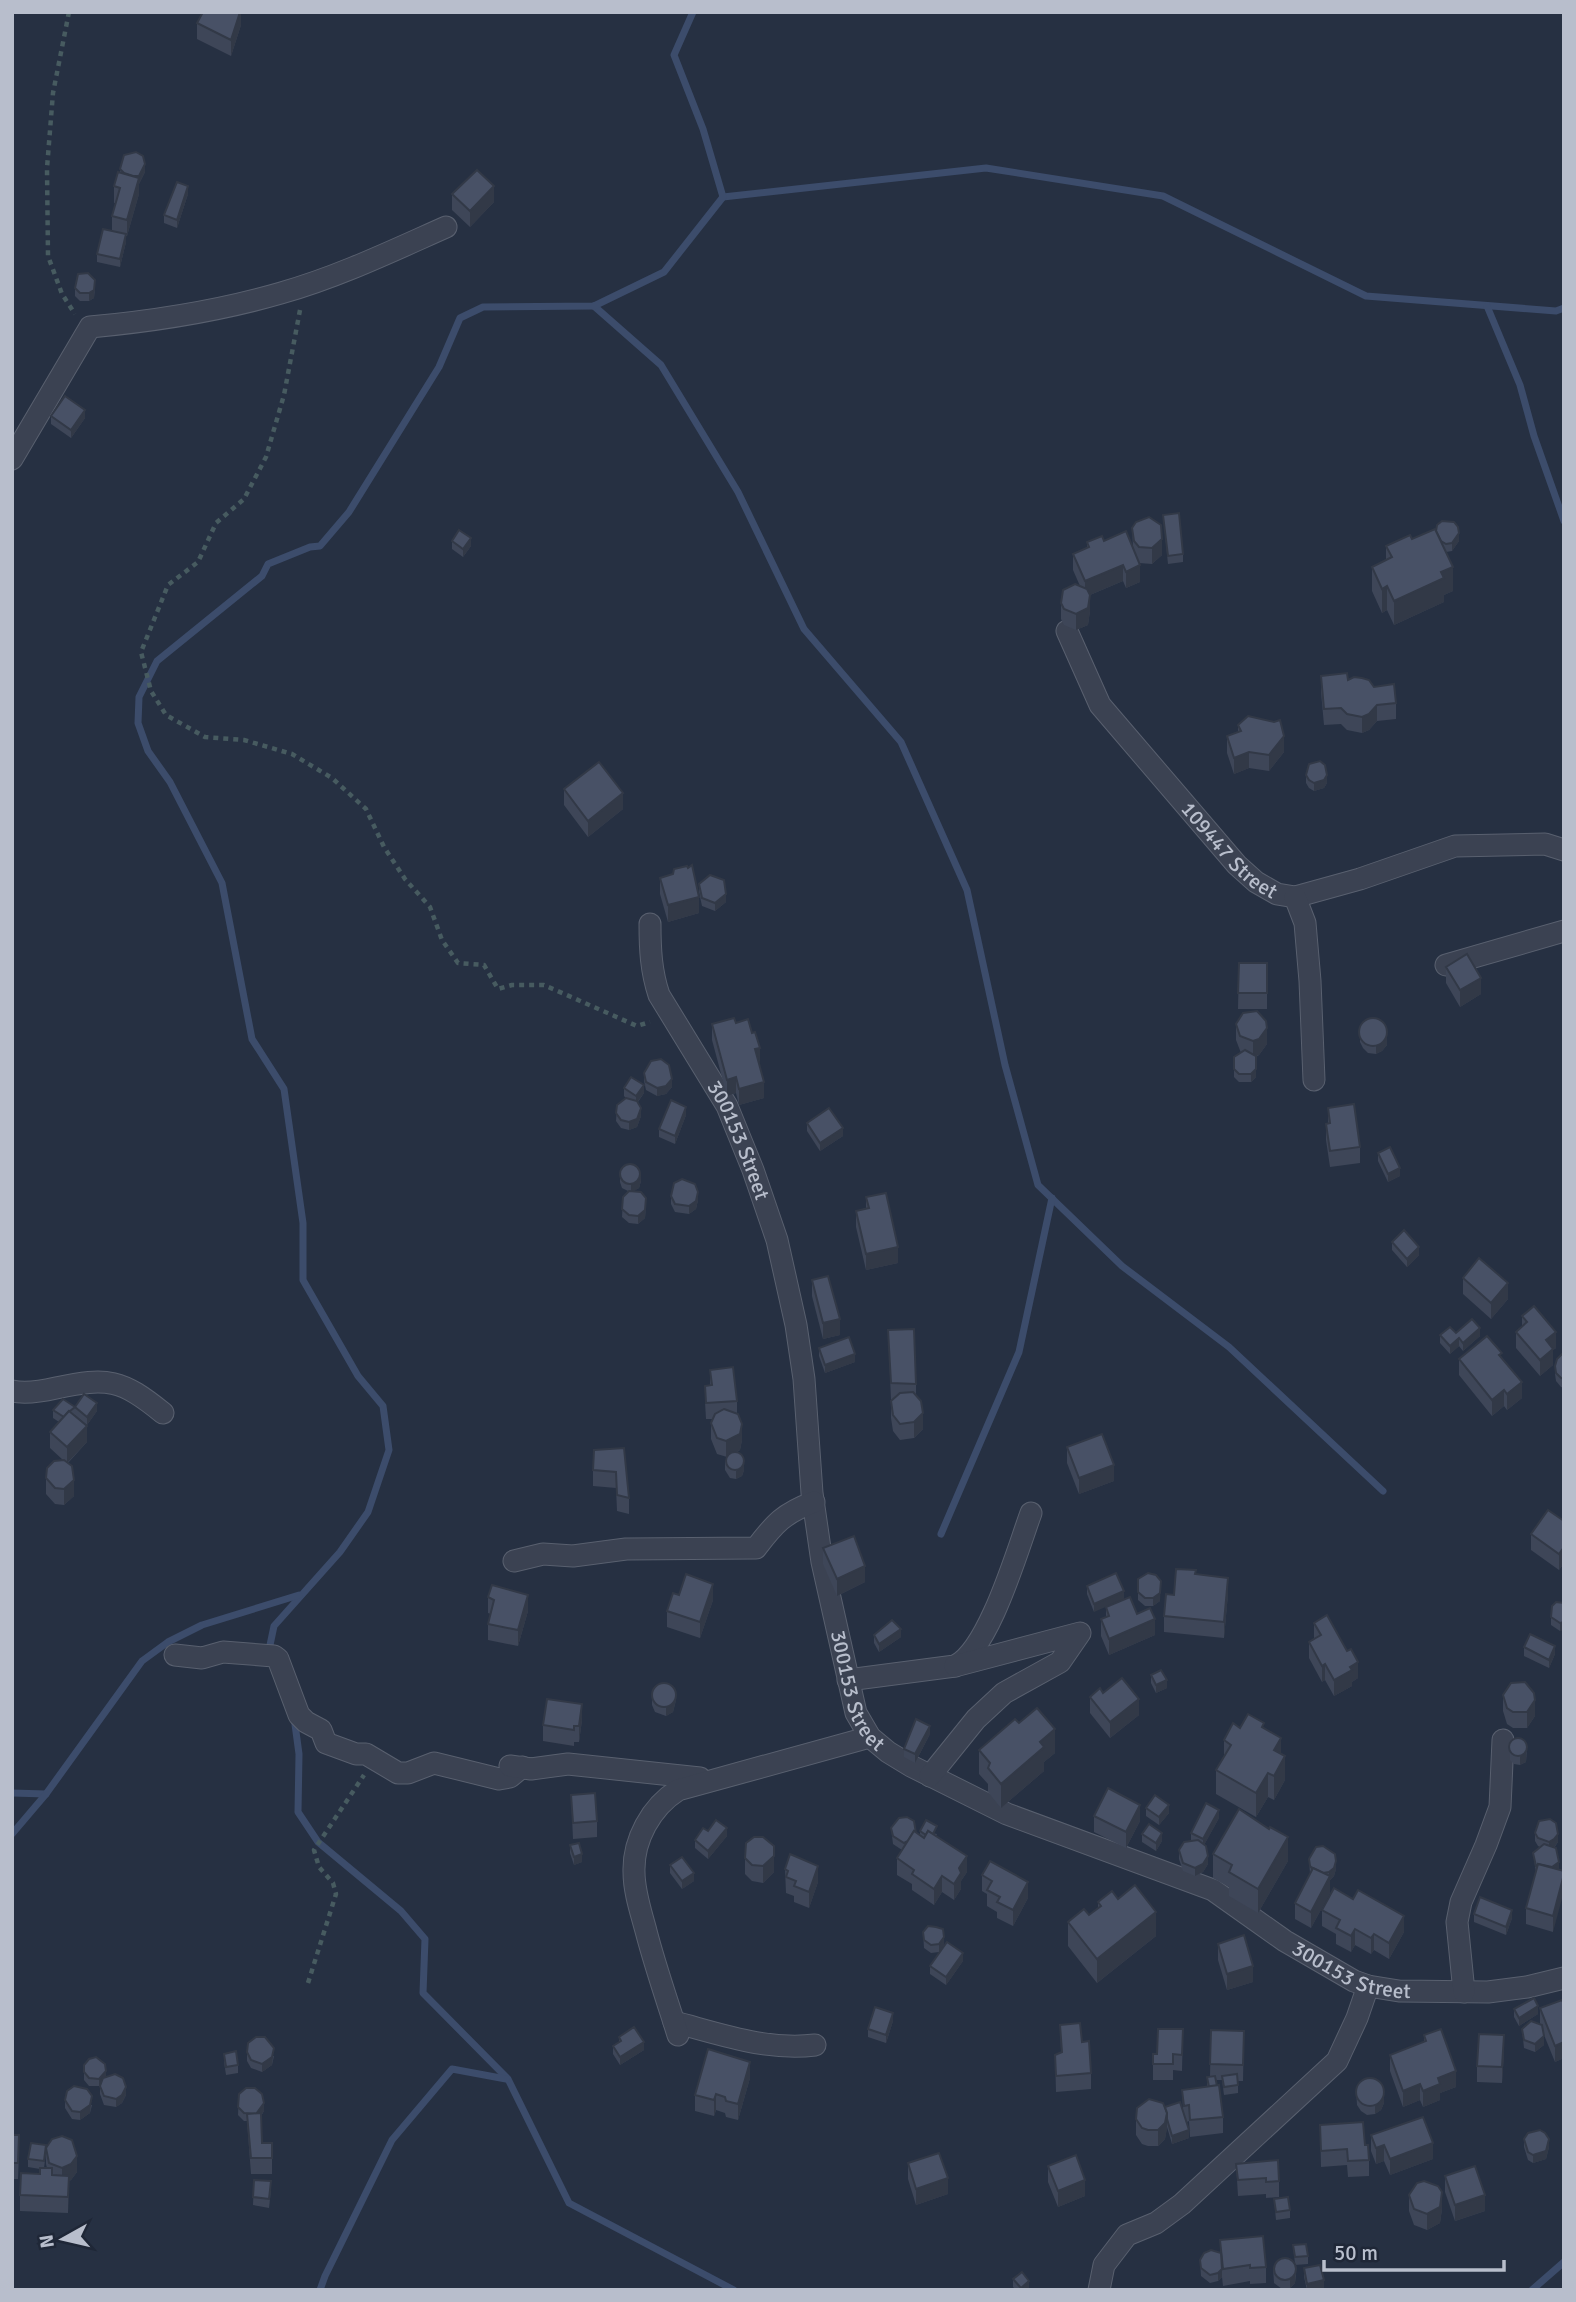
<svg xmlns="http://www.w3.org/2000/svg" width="1576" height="2302" font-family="Signika,sans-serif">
	<rect width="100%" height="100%" fill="#263042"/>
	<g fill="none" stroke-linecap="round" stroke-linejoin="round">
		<!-- stream -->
		<g stroke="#3c4c6b" stroke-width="7">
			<polyline points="723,197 986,168 1163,196 1366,296 1556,311 1564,308"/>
			<polyline points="594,306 661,365 738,492 804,629 901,742 967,890 1005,1065 1038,1185 1122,1266 1229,1347 1383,1491"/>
			<polyline points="1487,306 1520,385 1534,436 1564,521"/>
			<polyline points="941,1534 1019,1352 1052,1198"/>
			<polyline points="273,1652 270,1645 274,1626 340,1552 368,1512 389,1450 383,1406 358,1376 303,1280 303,1223 284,1089 252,1039 222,883 170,782 148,751 138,723 139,697 157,661 262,576 268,564 310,547 320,546 349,512 439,367 460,318 483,307 594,306 664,272 723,197 703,129 674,55 693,12"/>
			<polyline points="294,1717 299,1754 298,1812 318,1842 401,1911 425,1939 423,1993 508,2079 569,2203 734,2290"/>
			<polyline points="12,1793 46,1794"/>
			<polyline points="12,1834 46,1794 142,1661 168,1642 202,1625 299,1595"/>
			<polyline points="320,2290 325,2276 392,2140 452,2069 506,2079"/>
			<polyline points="1532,2290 1564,2262"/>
		</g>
		<defs>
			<g id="street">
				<path d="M12,459L90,327C155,321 219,311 281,293C338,277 392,251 446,227"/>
				<path id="s1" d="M1067,631L1100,705L1237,865L1256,882L1277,894L1295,897L1360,879L1455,846L1545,844L1564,850"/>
				<polyline points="1295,897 1305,923 1310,981 1314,1080"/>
				<path id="s2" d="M650,924C650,949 651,971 659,995L727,1106L753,1170L777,1240L796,1325L804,1379L812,1493L822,1562L856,1713L870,1737L888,1752L911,1766L1007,1814L1213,1890L1285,1941L1354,1981L1368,1986L1399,1991L1488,1992L1527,1987L1564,1978"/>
				<polyline points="1446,965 1564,931"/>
				<path d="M12,1391C26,1394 43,1391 56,1388C108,1377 121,1379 163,1413"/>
				<path d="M514,1561L543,1554L573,1556L626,1549L756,1548C775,1523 784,1513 814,1502"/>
				<polyline points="175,1655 202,1658 223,1652 274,1656 278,1659 299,1715 306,1722 321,1730 326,1743 356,1754 366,1754 398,1773 408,1773 434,1763 499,1779 510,1777 522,1767"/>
				<path d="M848,1680L955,1666C989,1650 1018,1548 1031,1513"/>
				<polyline points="510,1766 531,1769 568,1764 700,1778"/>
				<polyline points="930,1776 976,1719 1004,1693 1060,1662 1080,1633 955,1666"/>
				<polyline points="1464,1992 1457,1922 1461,1902 1486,1845 1500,1807 1503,1740"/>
				<path d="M674,2022C720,2034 767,2051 815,2045"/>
				<path d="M678,2035C667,2000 655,1966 646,1931C641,1912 634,1892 634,1872C633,1840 651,1807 678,1790L870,1737"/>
				<polyline points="1099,2290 1104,2265 1127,2235 1156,2223 1182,2204 1337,2061 1357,2018 1368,1986"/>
			</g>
		</defs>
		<!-- street casing -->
		<use href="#street" stroke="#59606f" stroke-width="23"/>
		<!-- path -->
		<g stroke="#475b60" stroke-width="4.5" stroke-dasharray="5 5" stroke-linecap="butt">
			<polyline points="69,12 53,93 47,168 48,256 62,294 75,314"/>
			<polyline points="300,310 284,395 266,457 244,499 216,523 198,562 168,585 141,652 151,691 166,715 205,737 244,740 292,754 332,778 366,809 384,847 405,879 430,907 442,940 458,963 484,965 498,989 512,985 544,985 637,1026 650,1022"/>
			<polyline points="308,1983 336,1894 333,1883 319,1867 314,1850 364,1775"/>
		</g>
		<!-- street -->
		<use href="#street" stroke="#3b4252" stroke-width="21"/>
	</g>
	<!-- wall -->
	<g fill="#3e4658" fill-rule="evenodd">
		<polygon points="241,12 241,25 231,56 197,39 197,23"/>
		<polygon points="120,169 145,172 139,184 139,194 127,236 126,236 126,242 120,267 97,262 97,254 112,231 112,216 116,203 114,203 114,186 120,172"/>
		<polygon points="188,194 177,228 164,223 164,215"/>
		<polygon points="452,194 494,202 470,227 452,210"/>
		<polygon points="75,288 95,288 94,298 89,301 80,301 75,296"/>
		<polygon points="51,416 85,418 71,438 51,424"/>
		<polygon points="1163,515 1183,554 1183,562 1168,564"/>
		<polygon points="1132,528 1162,555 1152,564 1139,563 1140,582 1126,588 1123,581 1090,595 1090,611 1088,625 1076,630 1064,625 1061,619 1061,603 1080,586 1073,570 1073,554 1087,548 1087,542 1104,541 1133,547"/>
		<polygon points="1436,531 1459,541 1452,551 1446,552 1453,591 1444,595 1444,602 1394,625 1387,610 1382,613 1372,591 1372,567 1386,560 1386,546 1412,539"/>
		<polygon points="452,541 471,546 463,557 452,549"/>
		<polygon points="1321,676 1348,680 1374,687 1396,703 1396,719 1377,721 1369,730 1362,733 1347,730 1341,724 1324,725 1321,692"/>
		<polygon points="1274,722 1284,752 1269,771 1249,768 1234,774 1227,753 1227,736 1238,732 1238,725"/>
		<polygon points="1306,775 1327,783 1324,788 1314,791 1309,788 1306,783"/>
		<polygon points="564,789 623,809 588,837 564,805"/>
		<polygon points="660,878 699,913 668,922 660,894"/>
		<polygon points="699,884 726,902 715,911 702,906 699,892"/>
		<polygon points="1239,963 1267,963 1267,1009 1238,1009"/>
		<polygon points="1446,967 1481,994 1460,1007 1446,983"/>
		<polygon points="736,1023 759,1064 764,1098 739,1105 736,1093 727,1096 712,1040 712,1024"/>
		<polygon points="1236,1024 1267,1044 1259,1055 1256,1057 1256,1077 1251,1082 1239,1082 1234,1077 1234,1057 1241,1053 1236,1040"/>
		<polygon points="1360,1027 1387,1045 1382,1051 1376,1054 1368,1053 1363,1048 1360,1042"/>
		<polygon points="644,1073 672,1087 666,1094 657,1096 646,1090 644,1081"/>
		<polygon points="624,1088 644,1093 638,1102 641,1116 637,1127 629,1130 621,1128 616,1121 617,1105 626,1098 624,1096"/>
		<polygon points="1328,1108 1360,1147 1360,1163 1330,1167 1326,1140 1326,1124 1328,1123"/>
		<polygon points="686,1115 675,1144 659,1137 659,1129"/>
		<polygon points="807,1123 843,1136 820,1151 807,1131"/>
		<polygon points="1378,1153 1400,1176 1388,1182 1378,1161"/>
		<polygon points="620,1174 641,1181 639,1188 633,1191 646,1206 645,1218 638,1224 629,1223 622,1217 623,1197 628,1191 622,1188 620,1182"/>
		<polygon points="671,1196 698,1200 696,1209 689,1214 675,1212 671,1204"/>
		<polygon points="866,1197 898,1263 866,1270 856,1227 856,1211 866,1208"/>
		<polygon points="1392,1242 1419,1255 1407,1267 1392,1250"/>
		<polygon points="1463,1278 1508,1299 1491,1319 1463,1294"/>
		<polygon points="812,1280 840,1335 823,1339 812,1296"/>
		<polygon points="1522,1316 1556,1348 1553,1350 1553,1365 1540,1376 1516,1348 1516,1332 1522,1326"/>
		<polygon points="888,1330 916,1384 916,1396 923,1429 914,1438 900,1440 893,1431 891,1418 891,1401 893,1400 891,1400"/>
		<polygon points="1456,1333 1480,1336 1463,1351 1459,1346 1450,1354 1440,1343 1440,1335"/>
		<polygon points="819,1348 855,1362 825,1373 819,1356"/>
		<polygon points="1564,1354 1564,1388 1561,1387 1556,1381 1555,1374 1555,1366"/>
		<polygon points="1459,1359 1522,1398 1507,1410 1504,1406 1492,1416 1459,1375"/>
		<polygon points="710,1370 737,1401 737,1414 742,1440 740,1450 737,1452 744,1470 742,1476 736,1479 730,1478 725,1470 725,1462 727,1457 717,1454 711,1439 711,1423 713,1419 706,1419 705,1402 705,1386 710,1385"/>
		<polygon points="75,1407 97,1411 87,1425 75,1415 87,1442 68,1463 74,1496 64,1505 55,1504 46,1494 46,1478 63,1460 50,1448 50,1432 59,1422 53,1418 53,1410"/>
		<polygon points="1067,1447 1114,1481 1079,1494 1067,1463"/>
		<polygon points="624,1448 629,1498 629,1514 617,1511 616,1488 593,1486 593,1470"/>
		<polygon points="1564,1521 1564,1563 1559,1570 1531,1550 1531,1534"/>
		<polygon points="823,1548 865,1582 837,1596 823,1564"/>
		<polygon points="1116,1573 1094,1612 1087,1594 1087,1586"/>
		<polygon points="1196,1574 1228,1594 1224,1638 1164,1632 1164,1616 1174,1595"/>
		<polygon points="1138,1579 1160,1601 1153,1606 1145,1606 1138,1600"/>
		<polygon points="679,1595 713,1600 700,1638 667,1627 667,1611"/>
		<polygon points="488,1597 528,1611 518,1646 488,1640 488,1624 491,1614 488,1613"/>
		<polygon points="1564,1603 1560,1631 1551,1625 1551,1617"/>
		<polygon points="1106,1607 1137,1614 1155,1635 1109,1655 1101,1636 1101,1619 1106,1617"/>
		<polygon points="1314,1623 1358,1678 1352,1682 1352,1686 1334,1696 1325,1680 1322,1682 1309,1658 1309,1642 1314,1639"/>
		<polygon points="874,1635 901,1637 879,1652 874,1643"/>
		<polygon points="1524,1647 1555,1654 1549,1668 1524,1656"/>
		<polygon points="1151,1675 1167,1688 1156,1693 1151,1683"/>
		<polygon points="1103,1693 1139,1715 1110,1738 1090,1713 1090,1697"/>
		<polygon points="1503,1695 1535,1716 1527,1728 1513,1728 1507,1724 1503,1711"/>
		<polygon points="652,1697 676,1700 673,1712 666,1716 655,1712 652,1705"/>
		<polygon points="582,1720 579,1742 574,1742 574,1746 543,1741 543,1725"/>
		<polygon points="1019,1723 1055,1753 1044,1762 1044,1771 1001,1808 988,1792 988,1784 979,1774 979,1750"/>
		<polygon points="1240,1728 1264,1728 1281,1754 1285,1780 1274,1800 1268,1797 1256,1817 1216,1794 1216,1770 1224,1757 1224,1740"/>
		<polygon points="930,1734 915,1763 904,1757 904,1749"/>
		<polygon points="1527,1750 1526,1762 1520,1765 1514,1764 1510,1760 1510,1751"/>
		<polygon points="571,1795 597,1821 597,1837 573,1839"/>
		<polygon points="1146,1808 1169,1813 1159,1825 1146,1816"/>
		<polygon points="1094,1816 1140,1821 1126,1848 1094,1832"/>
		<polygon points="1219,1818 1204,1845 1208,1864 1203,1872 1195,1876 1183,1871 1179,1859 1179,1850 1191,1841 1191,1833"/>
		<polygon points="891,1828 920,1835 920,1831 937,1834 936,1836 967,1872 961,1881 961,1889 954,1900 942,1892 934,1905 912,1890 912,1884 897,1875 897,1858 902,1850 893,1844"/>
		<polygon points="708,1831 727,1836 708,1859 695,1848 695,1840"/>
		<polygon points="1535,1833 1558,1842 1554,1848 1553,1932 1526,1924 1526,1908 1536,1873 1533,1853 1540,1847 1538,1846 1535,1841"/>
		<polygon points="1142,1834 1162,1841 1156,1851 1142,1842"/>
		<polygon points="570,1845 582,1862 574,1865 570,1853"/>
		<polygon points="1213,1854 1288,1861 1258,1913 1229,1896 1229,1887 1213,1878"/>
		<polygon points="745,1858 774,1872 763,1883 752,1881 745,1874"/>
		<polygon points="1309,1859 1336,1869 1334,1876 1330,1880 1330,1893 1311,1928 1295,1919 1295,1903 1310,1874"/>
		<polygon points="670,1865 694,1881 682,1889 670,1873"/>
		<polygon points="785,1869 818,1882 809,1908 794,1902 794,1896 786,1893"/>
		<polygon points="982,1875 1028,1898 1013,1926 997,1918 997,1912 987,1906 987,1894 982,1891"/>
		<polygon points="1118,1899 1156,1936 1097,1983 1068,1946 1068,1922 1089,1915 1098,1909 1098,1902"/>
		<polygon points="1322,1910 1404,1932 1389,1959 1374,1950 1371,1954 1355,1945 1351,1952 1336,1944 1336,1934 1322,1926"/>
		<polygon points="1474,1914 1512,1918 1506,1935 1474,1922"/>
		<polygon points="923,1932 944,1945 939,1952 931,1953 924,1948"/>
		<polygon points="1218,1944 1253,1982 1227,1990 1218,1960"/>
		<polygon points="963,1961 946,1985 930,1974 930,1966"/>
		<polygon points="1564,2004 1564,2058 1555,2062 1542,2030 1544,2045 1535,2052 1524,2048 1522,2029 1540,2025 1540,2008"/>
		<polygon points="1514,2009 1538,2014 1519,2026 1514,2017"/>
		<polygon points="893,2021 886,2043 868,2037 868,2029"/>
		<polygon points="1060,2025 1082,2042 1091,2073 1091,2089 1056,2092 1055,2055 1061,2053"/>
		<polygon points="1183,2029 1182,2071 1173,2070 1173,2080 1153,2080 1153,2054 1157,2054"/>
		<polygon points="1211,2030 1244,2031 1243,2081 1238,2081 1238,2093 1224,2095 1222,2080 1216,2080 1223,2117 1223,2133 1190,2137 1189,2121 1187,2122 1189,2138 1172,2144 1167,2127 1165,2139 1158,2146 1148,2146 1142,2144 1136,2135 1136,2119 1165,2107 1183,2109 1182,2090 1207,2087 1207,2077 1210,2076"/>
		<polygon points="1424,2035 1456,2087 1440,2093 1440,2100 1423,2107 1420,2100 1403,2107 1390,2071 1390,2055 1424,2042"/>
		<polygon points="619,2037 644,2050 620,2065 613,2054 613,2046 619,2042"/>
		<polygon points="247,2052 274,2056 272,2065 262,2072 251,2068 247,2061"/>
		<polygon points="1504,2052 1502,2083 1477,2082 1477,2066"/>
		<polygon points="224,2054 238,2065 238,2073 226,2075 224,2062"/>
		<polygon points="84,2065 106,2077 126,2095 122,2103 116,2107 104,2105 100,2094 100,2086 89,2086 84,2080"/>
		<polygon points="750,2078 738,2120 726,2117 725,2113 716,2110 714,2116 695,2111 695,2095"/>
		<polygon points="1356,2090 1384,2103 1381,2110 1375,2114 1367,2115 1361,2111 1357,2105"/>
		<polygon points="239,2094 264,2111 261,2116 262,2143 272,2143 272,2174 251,2174 247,2121 244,2121 238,2115"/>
		<polygon points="65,2100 92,2105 90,2113 80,2120 72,2119 65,2108"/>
		<polygon points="1320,2125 1365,2145 1369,2160 1369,2176 1348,2177 1347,2165 1321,2167"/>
		<polygon points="12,2135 19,2152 18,2179 12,2179"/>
		<polygon points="1371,2135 1433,2159 1390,2175 1384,2161 1376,2164 1371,2151"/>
		<polygon points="1524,2139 1549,2147 1546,2159 1533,2163 1528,2160 1524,2147"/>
		<path d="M46,2148L77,2172L71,2180L69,2181L68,2213L20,2211V2195L40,2174V2169L28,2167V2159ZM46,2153V2164L47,2168H44Z"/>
		<polygon points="908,2163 948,2194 916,2205 908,2179"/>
		<polygon points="1236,2164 1279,2181 1279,2197 1266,2198 1266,2194 1238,2196"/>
		<polygon points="1048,2166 1085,2196 1058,2207 1048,2182"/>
		<polygon points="1445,2176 1485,2211 1455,2221 1445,2192"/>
		<polygon points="254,2180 271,2190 269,2208 253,2205"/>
		<polygon points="1409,2195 1442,2209 1440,2223 1427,2230 1414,2225 1409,2211"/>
		<polygon points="1274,2199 1290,2210 1290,2218 1276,2220"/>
		<polygon points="1220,2240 1266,2267 1266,2283 1250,2284 1250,2281 1223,2286 1222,2277 1218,2281 1210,2283 1201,2276 1200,2260 1220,2253"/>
		<polygon points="1293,2245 1308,2256 1308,2264 1295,2265 1296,2275 1295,2283 1290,2288 1282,2289 1274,2283 1273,2267 1295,2264"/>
		<polygon points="1304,2268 1324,2288 1316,2290 1307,2290 1304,2277"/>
		<polygon points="1013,2279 1029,2289 1016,2290 1013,2287"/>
	</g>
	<!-- shaded-wall -->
	<g fill="#323947">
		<polygon points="240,12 241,12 241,25 231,56 231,40"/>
		<polygon points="145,164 145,172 139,184 139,194 127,236 127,220 139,176"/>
		<polygon points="188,186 188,194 177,228 177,220"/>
		<polygon points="494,186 494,202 470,227 470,211"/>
		<polygon points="126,234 126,242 120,267 120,259"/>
		<polygon points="95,280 94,298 89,301 89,293"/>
		<polygon points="85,410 85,418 71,438 71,430"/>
		<polygon points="1459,533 1459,541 1452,551 1452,543"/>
		<polygon points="471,538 471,546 463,557 463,549"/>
		<polygon points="1162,539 1162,555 1152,564 1152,548"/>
		<polygon points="1123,565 1123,581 1085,597 1085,581"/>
		<polygon points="1140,565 1140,582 1126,588 1126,572"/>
		<polygon points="1453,567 1453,591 1444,595 1444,602 1394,625 1394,601 1441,572"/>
		<polygon points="1387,586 1387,610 1382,613 1382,589"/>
		<polygon points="1090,595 1090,611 1088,625 1076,630 1076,614"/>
		<polygon points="1377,705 1377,721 1369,730 1362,733 1362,717"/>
		<polygon points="1284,736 1284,752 1269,771 1269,755"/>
		<polygon points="1249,752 1249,768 1234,774 1234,758"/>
		<polygon points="1327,775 1327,783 1324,788 1314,791 1314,783"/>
		<polygon points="623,793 623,809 588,837 588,821"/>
		<polygon points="726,894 726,902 715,911 715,903"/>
		<polygon points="699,897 699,913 668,922 668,905"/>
		<polygon points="1481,978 1481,994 1460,1007 1460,990"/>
		<polygon points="1267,1028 1267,1044 1259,1055 1253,1057 1253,1041"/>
		<polygon points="1387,1029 1387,1045 1382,1051 1376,1054 1376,1045"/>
		<polygon points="760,1048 760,1064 755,1049"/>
		<polygon points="1256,1069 1256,1077 1251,1082 1251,1074"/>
		<polygon points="736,1077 736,1093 727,1096 727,1080"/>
		<polygon points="672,1079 672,1087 666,1094 657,1096 657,1088"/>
		<polygon points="764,1082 764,1098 739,1105 739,1089"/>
		<polygon points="644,1085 644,1093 636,1104 636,1096"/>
		<polygon points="686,1107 686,1115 675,1144 675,1136"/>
		<polygon points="641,1108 641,1116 637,1127 629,1130 629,1122"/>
		<polygon points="843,1128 843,1136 820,1151 820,1143"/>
		<polygon points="1400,1168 1400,1176 1388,1182 1388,1174"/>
		<polygon points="641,1173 641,1181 639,1188 631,1193 631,1184"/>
		<polygon points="698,1192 698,1200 696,1209 689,1214 689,1206"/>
		<polygon points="646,1198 645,1218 638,1224 638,1216"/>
		<polygon points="898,1247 898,1263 866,1270 866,1254"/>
		<polygon points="1419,1247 1419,1255 1407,1267 1407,1259"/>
		<polygon points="1508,1283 1508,1299 1491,1319 1491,1303"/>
		<polygon points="840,1319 840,1335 823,1339 823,1323"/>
		<polygon points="1480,1328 1480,1336 1463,1351 1463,1343"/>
		<polygon points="1556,1332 1556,1348 1553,1350 1553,1365 1540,1376 1540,1360 1546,1340"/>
		<polygon points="1459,1338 1459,1346 1450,1354 1450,1346"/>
		<polygon points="855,1354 855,1362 825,1373 825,1365"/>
		<polygon points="1522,1382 1522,1398 1507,1410 1507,1394"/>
		<polygon points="1504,1390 1504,1406 1492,1416 1492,1400"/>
		<polygon points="97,1403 97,1411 87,1425 87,1417"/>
		<polygon points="923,1413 923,1429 914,1438 914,1422"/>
		<polygon points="742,1424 742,1440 740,1450 726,1457 726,1441"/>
		<polygon points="87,1426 87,1442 67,1463 67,1447"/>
		<polygon points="744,1462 744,1470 742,1476 736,1479 736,1471"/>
		<polygon points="1114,1465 1114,1481 1079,1494 1079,1478"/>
		<polygon points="74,1480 74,1496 64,1505 64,1489"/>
		<polygon points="1564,1547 1564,1563 1559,1570 1559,1554"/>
		<polygon points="865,1566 865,1582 837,1596 837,1579"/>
		<polygon points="1228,1578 1228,1594 1224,1638 1224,1622"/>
		<polygon points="1161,1581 1160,1601 1153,1606 1153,1598"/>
		<polygon points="713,1584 713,1600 700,1638 700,1622"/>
		<polygon points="1124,1591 1124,1599 1094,1612 1094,1604"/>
		<polygon points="528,1595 528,1611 518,1646 518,1630"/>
		<polygon points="1155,1619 1155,1635 1109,1655 1109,1639"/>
		<polygon points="1564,1622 1564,1630 1560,1631 1560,1623"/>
		<polygon points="901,1629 901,1637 879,1652 879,1644"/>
		<polygon points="1555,1646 1555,1654 1549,1668 1549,1660"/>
		<polygon points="1358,1662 1358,1678 1352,1682 1352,1686 1334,1696 1334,1680 1350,1667"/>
		<polygon points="1325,1664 1325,1680 1322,1682 1322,1666"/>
		<polygon points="1167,1680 1167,1688 1156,1693 1156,1685"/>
		<polygon points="676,1692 676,1700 673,1712 666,1716 666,1708"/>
		<polygon points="1139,1699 1139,1715 1110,1738 1110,1722"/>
		<polygon points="1535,1700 1535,1716 1527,1728 1527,1712"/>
		<polygon points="582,1704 582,1720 579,1742 579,1726"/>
		<polygon points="930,1726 930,1734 915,1763 915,1754"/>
		<polygon points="1055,1729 1055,1753 1044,1762 1044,1771 1001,1808 1001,1784 1040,1742"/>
		<polygon points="1281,1738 1281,1762 1274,1750"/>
		<polygon points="1527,1742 1526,1762 1520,1765 1520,1757"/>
		<polygon points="1285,1756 1285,1780 1274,1800 1274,1776"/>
		<polygon points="1268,1773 1268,1797 1256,1817 1256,1793"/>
		<polygon points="1140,1805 1140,1821 1126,1848 1126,1832"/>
		<polygon points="1169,1805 1169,1813 1159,1825 1159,1817"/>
		<polygon points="1219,1810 1219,1818 1203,1847 1203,1839"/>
		<polygon points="727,1828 727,1836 708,1859 708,1851"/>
		<polygon points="1162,1833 1162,1841 1156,1851 1156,1843"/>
		<polygon points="1558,1834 1558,1842 1554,1847 1549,1850 1549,1842"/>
		<polygon points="1288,1837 1288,1861 1258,1913 1258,1889"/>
		<polygon points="582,1854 582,1862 574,1865 574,1857"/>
		<polygon points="774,1856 774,1872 763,1883 763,1866"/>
		<polygon points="967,1856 967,1872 961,1881 961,1889 954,1900 954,1884 959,1868"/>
		<polygon points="1208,1856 1208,1864 1203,1872 1195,1876 1195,1868"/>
		<polygon points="1336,1861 1336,1869 1334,1876 1330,1880 1330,1893 1311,1928 1311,1912 1329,1878 1329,1872"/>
		<polygon points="1559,1862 1559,1870 1549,1870"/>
		<polygon points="818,1866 818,1882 809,1908 809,1892"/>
		<polygon points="694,1873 694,1881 682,1889 682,1881"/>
		<polygon points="1564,1874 1564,1891 1553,1932 1553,1916"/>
		<polygon points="942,1876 942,1892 934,1905 934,1889"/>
		<polygon points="1028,1882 1028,1898 1013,1926 1013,1910"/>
		<polygon points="1512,1910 1512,1918 1506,1935 1506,1927"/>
		<polygon points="1156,1912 1156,1936 1097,1983 1097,1959"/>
		<polygon points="1404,1916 1404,1932 1389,1959 1389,1943"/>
		<polygon points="1355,1929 1355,1945 1351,1952 1351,1936"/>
		<polygon points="1374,1934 1374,1950 1371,1954 1371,1938"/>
		<polygon points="944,1937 944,1945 939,1952 939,1944"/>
		<polygon points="963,1953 963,1961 946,1985 946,1977"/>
		<polygon points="1253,1966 1253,1982 1227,1990 1227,1974"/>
		<polygon points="1538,2006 1538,2014 1519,2026 1519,2018"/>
		<polygon points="893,2013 893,2021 886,2043 886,2035"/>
		<polygon points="1504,2035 1504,2052 1502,2083 1502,2067"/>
		<polygon points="1544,2036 1544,2045 1535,2052 1535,2044"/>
		<polygon points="644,2042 644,2050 620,2065 620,2057"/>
		<polygon points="1564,2042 1564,2058 1555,2062 1555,2046"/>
		<polygon points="274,2048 272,2065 262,2072 262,2064"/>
		<polygon points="750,2062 750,2078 738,2120 738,2104"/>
		<polygon points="106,2071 106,2079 99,2087 99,2079"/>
		<polygon points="1456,2071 1456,2087 1440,2093 1440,2100 1423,2107 1423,2091 1438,2078"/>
		<polygon points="1420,2084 1420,2100 1403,2107 1403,2091"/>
		<polygon points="126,2087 126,2095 122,2103 116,2107 116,2099"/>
		<polygon points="716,2094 716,2110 714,2116 714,2100"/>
		<polygon points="1384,2095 1384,2103 1381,2110 1375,2114 1375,2106"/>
		<polygon points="92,2096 90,2113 80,2120 80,2112"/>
		<polygon points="264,2103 264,2111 256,2122 256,2114"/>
		<polygon points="1167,2113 1167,2129 1165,2139 1158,2146 1158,2130"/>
		<polygon points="1189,2130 1189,2138 1172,2144 1172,2136"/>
		<polygon points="1549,2139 1549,2147 1546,2159 1533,2163 1533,2155"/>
		<polygon points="1433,2143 1433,2159 1390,2175 1390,2159"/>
		<polygon points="1384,2145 1384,2161 1376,2164 1376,2148"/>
		<polygon points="77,2156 77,2172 71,2180 69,2181 68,2213 68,2197 62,2184 62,2168"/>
		<polygon points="948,2178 948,2194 916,2205 916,2189"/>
		<polygon points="1085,2180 1085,2196 1058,2207 1058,2191"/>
		<polygon points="1442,2192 1442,2209 1440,2223 1427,2230 1427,2214"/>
		<polygon points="1485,2195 1485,2211 1455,2221 1455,2205"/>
		<polygon points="1296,2266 1295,2283 1290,2288 1290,2280"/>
		<polygon points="1222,2269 1222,2277 1218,2281 1218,2273"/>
		<polygon points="1324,2280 1324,2288 1316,2290 1307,2290 1307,2284"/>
		<polygon points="1029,2281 1029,2289 1021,2290 1021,2288"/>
	</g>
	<!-- building -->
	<g fill="#485166" stroke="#323947" stroke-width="2">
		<polygon points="203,12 240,12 231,40 197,23"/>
		<polygon points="136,152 143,156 145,164 139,176 133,176 124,173 120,169 124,155"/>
		<polygon points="477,170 494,186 470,211 452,194"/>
		<polygon points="118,172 139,178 127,220 112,216 120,188 114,186"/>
		<polygon points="177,182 188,186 177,220 164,215"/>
		<polygon points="103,229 126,234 120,259 97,254"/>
		<polygon points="88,273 95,280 94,290 89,293 80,293 75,288 78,274"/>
		<polygon points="65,396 85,410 71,430 51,416"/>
		<polygon points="1179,513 1183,554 1168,556 1163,515"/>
		<polygon points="1149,517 1161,525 1162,539 1152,548 1139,547 1134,541 1132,528 1136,522"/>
		<polygon points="1442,521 1454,522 1458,527 1459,533 1452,543 1446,544 1441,541 1436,531 1437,525"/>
		<polygon points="1435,529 1453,567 1441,572 1444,578 1394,601 1387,586 1382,589 1372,567 1392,557 1386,546 1410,535 1412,539"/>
		<polygon points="459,530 471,538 463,549 452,541"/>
		<polygon points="1126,531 1140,565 1126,572 1123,565 1085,581 1073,554 1089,547 1087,542 1102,536 1104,541"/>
		<polygon points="1075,584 1087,589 1090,595 1088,608 1076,614 1064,609 1061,603 1063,590"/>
		<polygon points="1347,673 1348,680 1354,677 1362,678 1369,680 1374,687 1394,684 1396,703 1377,705 1369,714 1362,717 1347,714 1341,708 1324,709 1321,676"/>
		<polygon points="1248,716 1274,722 1280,720 1284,736 1269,755 1249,752 1234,758 1227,736 1241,731 1238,725"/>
		<polygon points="1320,761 1325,765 1327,775 1324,780 1314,783 1309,780 1306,775 1309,764"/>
		<polygon points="599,762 623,793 588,821 564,789"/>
		<polygon points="692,865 699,897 668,905 660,878 673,874 674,869 687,866 688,868"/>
		<polygon points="710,875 724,880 726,894 715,903 702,898 699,884"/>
		<polygon points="1467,954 1481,978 1460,990 1446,967"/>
		<polygon points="1239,963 1267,963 1267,993 1238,993"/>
		<polygon points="1257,1011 1266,1021 1267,1028 1259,1039 1253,1041 1240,1036 1236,1024 1243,1013"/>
		<polygon points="734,1018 736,1023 748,1019 752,1033 755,1032 760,1048 755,1049 764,1082 739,1089 736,1077 727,1080 712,1024"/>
		<circle cx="1373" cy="1032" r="14"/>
		<polygon points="1245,1050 1256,1056 1256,1069 1251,1074 1239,1074 1234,1069 1234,1057"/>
		<polygon points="661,1059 669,1065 672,1079 666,1086 657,1088 646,1082 644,1073 651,1061"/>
		<polygon points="631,1077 644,1085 636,1096 624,1088"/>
		<polygon points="626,1098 637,1101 641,1108 637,1119 629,1122 621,1120 616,1113 617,1105"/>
		<polygon points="671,1100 686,1107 675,1136 659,1129"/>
		<polygon points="1354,1104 1360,1147 1330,1151 1326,1124 1330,1123 1328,1108"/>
		<polygon points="829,1108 843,1128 820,1143 807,1123"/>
		<polygon points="1390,1147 1400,1168 1388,1174 1378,1153"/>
		<circle cx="630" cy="1174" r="10"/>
		<polygon points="682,1179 695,1184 698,1192 696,1201 689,1206 675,1204 671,1196 674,1183"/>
		<polygon points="629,1191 641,1192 646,1198 645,1210 638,1216 629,1215 622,1209 623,1197"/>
		<polygon points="886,1193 898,1247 866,1254 856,1211 869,1208 866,1197"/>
		<polygon points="1404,1230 1419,1247 1407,1259 1392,1242"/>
		<polygon points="1479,1258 1508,1283 1491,1303 1463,1278"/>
		<polygon points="828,1276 840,1319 823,1323 812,1280"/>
		<polygon points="1534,1306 1556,1332 1546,1340 1553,1349 1540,1360 1516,1332 1527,1322 1522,1316"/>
		<polygon points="1472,1319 1480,1328 1463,1343 1459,1338 1450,1346 1440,1335 1450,1327 1456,1333"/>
		<polygon points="914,1329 916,1384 891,1383 888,1330"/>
		<polygon points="1487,1336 1502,1353 1499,1355 1522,1382 1507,1394 1504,1390 1492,1400 1459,1359"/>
		<polygon points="849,1337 855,1354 825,1365 819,1348"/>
		<polygon points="1562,1354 1564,1354 1564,1379 1561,1378 1556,1373 1555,1366 1557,1359"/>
		<polygon points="733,1367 737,1401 706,1403 705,1386 712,1385 710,1370"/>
		<polygon points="913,1392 921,1401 923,1413 914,1422 900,1424 893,1415 891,1401 900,1393"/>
		<polygon points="84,1394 97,1403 87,1417 75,1407"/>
		<polygon points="63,1399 75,1407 70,1411 69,1411 64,1417 53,1410"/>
		<polygon points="724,1409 738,1414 742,1424 740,1434 726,1441 717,1438 711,1423 715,1414"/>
		<polygon points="69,1411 87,1426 67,1447 50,1432"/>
		<polygon points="1102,1434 1114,1465 1079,1478 1067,1447"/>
		<polygon points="624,1448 629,1498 617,1495 616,1472 593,1470 594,1450"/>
		<circle cx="735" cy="1461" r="9"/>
		<polygon points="64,1460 72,1466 74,1480 64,1489 55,1488 46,1478 47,1468 54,1461"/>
		<polygon points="1548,1510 1564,1521 1564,1547 1559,1554 1531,1534"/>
		<polygon points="854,1536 865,1566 837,1579 823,1548"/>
		<polygon points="1176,1569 1196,1570 1195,1574 1228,1578 1224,1622 1164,1616 1166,1594 1174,1595"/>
		<polygon points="1116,1573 1124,1591 1094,1604 1087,1586"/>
		<polygon points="1148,1573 1156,1575 1161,1581 1160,1593 1153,1598 1145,1598 1138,1592 1138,1579"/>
		<polygon points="686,1574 713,1584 700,1622 667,1611 673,1593 679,1595"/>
		<polygon points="492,1585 528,1595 518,1630 488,1624 494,1600 488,1597"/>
		<polygon points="1130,1597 1137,1614 1150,1608 1155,1619 1109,1639 1101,1619 1109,1616 1106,1607"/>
		<polygon points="1556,1602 1564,1603 1564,1622 1560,1623 1551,1617 1552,1606"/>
		<polygon points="1327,1615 1347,1651 1351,1649 1358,1662 1350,1667 1352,1670 1334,1680 1325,1664 1322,1666 1309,1642 1321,1635 1314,1623"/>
		<polygon points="892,1620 901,1629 879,1644 874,1635"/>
		<polygon points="1530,1634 1555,1646 1549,1660 1524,1647"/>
		<polygon points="1161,1670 1167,1680 1156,1685 1151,1675"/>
		<polygon points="1122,1678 1139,1699 1110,1722 1090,1697 1100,1688 1103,1693"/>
		<polygon points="1525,1682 1534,1693 1535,1700 1527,1712 1513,1712 1507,1708 1503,1695 1511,1683"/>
		<circle cx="664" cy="1695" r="12"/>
		<polygon points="547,1699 582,1704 579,1726 574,1726 574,1730 543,1725"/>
		<polygon points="1037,1708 1055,1729 1040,1742 1044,1747 1001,1784 988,1768 990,1763 979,1750 1015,1719 1019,1723"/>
		<polygon points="1248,1714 1264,1723 1262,1727 1281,1738 1274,1750 1285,1756 1274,1776 1268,1773 1256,1793 1216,1770 1231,1745 1224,1740 1233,1723 1240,1728"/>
		<polygon points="916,1719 930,1726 915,1754 904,1749"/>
		<circle cx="1518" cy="1747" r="9"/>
		<polygon points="1108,1788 1140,1805 1126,1832 1094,1816"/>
		<polygon points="595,1793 597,1821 573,1823 571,1795"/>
		<polygon points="1155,1795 1169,1805 1159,1817 1146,1808"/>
		<polygon points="1206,1803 1219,1810 1203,1839 1191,1833"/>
		<polygon points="1239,1809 1269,1829 1270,1827 1288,1837 1258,1889 1229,1872 1232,1865 1213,1854"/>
		<polygon points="907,1817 914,1821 916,1833 914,1831 908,1841 904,1843 893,1836 891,1828 899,1818"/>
		<polygon points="1550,1819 1556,1823 1558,1834 1554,1839 1549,1842 1538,1838 1535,1833 1539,1821"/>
		<polygon points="716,1820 727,1828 708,1851 695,1840 703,1828 708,1831"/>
		<polygon points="926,1820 937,1826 933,1834 928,1831 926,1835 920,1831"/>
		<polygon points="1149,1824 1162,1833 1156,1843 1142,1834"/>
		<polygon points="914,1831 924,1838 928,1831 967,1856 959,1868 961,1873 954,1884 942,1876 934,1889 912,1874 914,1870 897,1858"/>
		<polygon points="754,1837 763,1837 774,1846 774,1856 763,1866 752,1865 745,1858 746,1843"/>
		<polygon points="1198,1840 1206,1846 1208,1856 1203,1864 1195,1868 1183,1863 1179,1850 1184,1842"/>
		<polygon points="579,1843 582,1854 574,1857 570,1845"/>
		<polygon points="1544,1844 1556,1848 1559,1862 1552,1867 1538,1864 1537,1866 1536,1866 1533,1853"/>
		<polygon points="1323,1846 1335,1854 1336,1861 1334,1868 1329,1872 1323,1873 1313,1868 1313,1869 1310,1866 1309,1859 1316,1847"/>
		<polygon points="790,1854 818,1866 809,1892 794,1886 796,1881 786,1877 788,1871 785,1869"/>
		<polygon points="682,1857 694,1873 682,1881 670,1865"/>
		<polygon points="990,1861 1028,1882 1013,1910 997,1902 1000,1897 987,1890 992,1881 982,1875"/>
		<polygon points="1538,1864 1564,1871 1564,1874 1553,1916 1526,1908"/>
		<polygon points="1313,1868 1330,1876 1311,1912 1295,1903"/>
		<polygon points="1135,1885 1156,1912 1097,1959 1068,1922 1084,1909 1089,1915 1101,1906 1098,1902 1112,1891 1118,1899"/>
		<polygon points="1334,1888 1353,1899 1358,1890 1404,1916 1389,1943 1374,1934 1371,1938 1355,1929 1351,1936 1336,1928 1340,1920 1322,1910"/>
		<polygon points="1480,1897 1512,1910 1506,1927 1474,1914"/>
		<polygon points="928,1926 936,1927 943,1929 944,1937 939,1944 931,1945 924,1940 923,1932"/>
		<polygon points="1244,1935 1253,1966 1227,1974 1218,1944"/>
		<polygon points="947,1942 963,1953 946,1977 930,1966"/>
		<polygon points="1534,1998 1538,2006 1519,2018 1514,2009"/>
		<polygon points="1562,2000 1564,2004 1564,2042 1555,2046 1540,2008"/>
		<polygon points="875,2007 893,2013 886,2035 868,2029"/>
		<polygon points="1531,2021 1542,2025 1544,2036 1535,2044 1524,2040 1522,2029"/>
		<polygon points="1080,2023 1082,2042 1089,2041 1091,2073 1056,2076 1055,2055 1062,2052 1060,2025"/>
		<polygon points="634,2027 644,2042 620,2057 613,2046 621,2041 619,2037"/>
		<polygon points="1158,2029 1183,2029 1182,2055 1173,2054 1173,2064 1153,2064 1153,2054 1157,2054"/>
		<polygon points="1441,2029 1456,2071 1438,2078 1440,2084 1423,2091 1420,2084 1403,2091 1390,2055 1426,2041 1424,2035"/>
		<polygon points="1211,2030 1244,2031 1243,2065 1210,2064"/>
		<polygon points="1479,2034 1504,2035 1502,2067 1477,2066"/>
		<polygon points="256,2037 265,2037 274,2048 272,2057 262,2064 251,2060 247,2052 248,2043"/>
		<polygon points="708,2049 750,2062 738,2104 726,2101 725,2097 716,2094 714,2100 695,2095"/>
		<polygon points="236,2051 238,2065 226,2067 224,2054"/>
		<polygon points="96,2057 105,2064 106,2071 99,2079 89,2078 84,2072 84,2065 89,2059"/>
		<polygon points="115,2074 123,2078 126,2087 122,2095 116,2099 104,2096 100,2086 103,2078"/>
		<polygon points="1237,2074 1238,2085 1224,2087 1222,2076"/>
		<polygon points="1215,2076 1217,2086 1209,2087 1207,2077"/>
		<circle cx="1370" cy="2092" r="14"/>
		<polygon points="1219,2085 1223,2117 1190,2120 1189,2105 1184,2106 1182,2090"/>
		<polygon points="74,2086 87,2089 92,2096 90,2105 80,2112 72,2111 65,2100 67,2091"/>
		<polygon points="246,2088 255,2088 262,2094 264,2103 256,2114 244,2113 238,2107 239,2094"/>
		<polygon points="1149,2099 1163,2103 1167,2113 1165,2123 1158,2130 1148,2130 1142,2128 1136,2119 1137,2108"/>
		<polygon points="1180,2102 1189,2130 1172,2136 1167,2119 1167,2113 1165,2107"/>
		<polygon points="261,2113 262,2143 272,2143 272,2158 251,2158 247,2114"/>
		<polygon points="1423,2117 1433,2143 1390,2159 1384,2145 1376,2148 1371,2135"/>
		<polygon points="1363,2122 1365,2145 1368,2145 1369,2160 1348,2161 1347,2149 1321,2151 1320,2125"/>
		<polygon points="1540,2130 1545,2133 1549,2139 1546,2151 1533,2155 1528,2152 1524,2139 1528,2133"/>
		<polygon points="12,2135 19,2135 18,2163 12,2163"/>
		<polygon points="62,2136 72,2140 77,2156 71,2164 62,2168 49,2163 46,2148 52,2139"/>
		<polygon points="31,2143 46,2145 44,2161 28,2159"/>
		<polygon points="939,2153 948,2178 916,2189 908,2163"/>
		<polygon points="1076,2155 1085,2180 1058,2191 1048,2166"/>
		<polygon points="1278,2160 1279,2181 1266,2182 1266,2178 1238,2180 1236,2164"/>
		<polygon points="1475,2166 1485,2195 1455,2205 1445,2176"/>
		<polygon points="40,2168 52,2168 52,2175 69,2176 68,2197 20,2195 21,2173 40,2174"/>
		<polygon points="254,2180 271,2181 269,2199 253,2197"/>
		<polygon points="1424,2181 1438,2186 1442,2192 1440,2207 1427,2214 1414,2209 1409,2195 1417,2183"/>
		<polygon points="1288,2197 1290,2210 1276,2212 1274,2199"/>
		<polygon points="1263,2236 1266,2267 1250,2268 1250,2265 1223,2269 1220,2240"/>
		<polygon points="1306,2244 1308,2256 1295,2257 1293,2245"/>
		<polygon points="1211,2250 1221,2253 1222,2269 1218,2273 1210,2275 1201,2268 1200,2260 1204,2253"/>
		<circle cx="1285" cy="2269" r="11"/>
		<polygon points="1320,2265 1324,2280 1307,2284 1304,2268"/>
		<polygon points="1022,2272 1029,2281 1021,2288 1013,2279"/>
	</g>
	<g text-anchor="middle" stroke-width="7" stroke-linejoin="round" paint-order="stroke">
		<!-- street labels -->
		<g font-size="21" fill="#b8becc" stroke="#1f2737">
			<text dy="7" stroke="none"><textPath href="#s1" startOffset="276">109447 Street</textPath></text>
			<text dy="7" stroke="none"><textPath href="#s2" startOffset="238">300153 Street</textPath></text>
			<text dy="7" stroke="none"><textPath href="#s2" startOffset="805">300153 Street</textPath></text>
			<text dy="7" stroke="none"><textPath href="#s2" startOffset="1393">300153 Street</textPath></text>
		</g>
	</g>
	<!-- border -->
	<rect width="1576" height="2302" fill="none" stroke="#b8becc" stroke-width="28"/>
	<!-- north arrow -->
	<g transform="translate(63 2239) rotate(262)" stroke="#1f2737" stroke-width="5" paint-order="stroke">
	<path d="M0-5L12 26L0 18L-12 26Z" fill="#b8becc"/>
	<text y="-10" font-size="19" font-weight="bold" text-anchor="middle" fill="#b8becc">N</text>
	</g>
	<!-- scale -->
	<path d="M1324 2260v10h180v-10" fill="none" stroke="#b8becc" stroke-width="3.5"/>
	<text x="1334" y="2260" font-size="21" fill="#b8becc" stroke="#1f2737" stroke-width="5" paint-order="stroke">50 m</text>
</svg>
